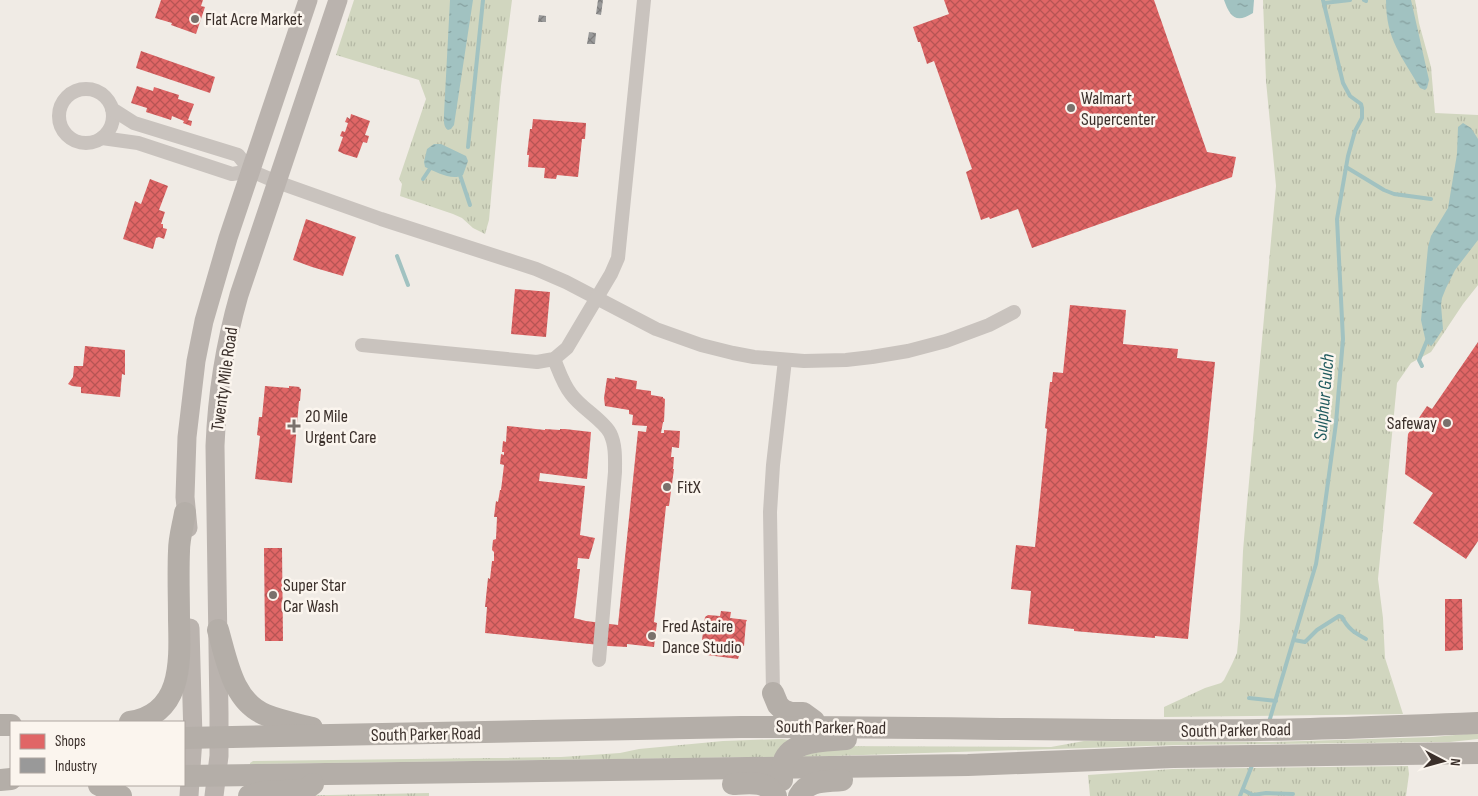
<svg xmlns="http://www.w3.org/2000/svg" width="1478" height="796" font-family="'Sofia Sans Condensed',sans-serif">
	<defs>
		<pattern id="grass-tufts" width="24" height="20" patternUnits="userSpaceOnUse" patternTransform="scale(1.25)"><rect width="24" height="20" fill="#d1d6bf"/><path d="M3 7l-1-3M5 7V3M7 7l1-3M15 17l-1-3M17 17v-4M19 17l1-3" fill="none" stroke="#b4b8a4"/></pattern>
		<pattern id="water-ripples" width="26" height="14" patternUnits="userSpaceOnUse" patternTransform="scale(1.25)"><rect width="26" height="14" fill="#a1c2c1"/><path d="M2 4q2-2 4 0t4 0M15 11q2-2 4 0t4 0" fill="none" stroke="#849e9d"/></pattern>
		<pattern id="shops-cross-hatch" width="8" height="8" patternUnits="userSpaceOnUse" patternTransform="scale(1.25)"><rect width="8" height="8" fill="#e06666"/><path d="M0 0l8 8M0 8l8-8" fill="none" stroke="#b75454"/></pattern>
		<pattern id="industry-cross-hatch" width="8" height="8" patternUnits="userSpaceOnUse" patternTransform="scale(1.25)"><rect width="8" height="8" fill="#999"/><path d="M0 0l8 8M0 8l8-8" fill="none" stroke="#7e7d7d"/></pattern>
	</defs>
	<rect width="100%" height="100%" fill="#f0ebe5"/>
	<!-- grass -->
	<g fill="url(#grass-tufts)">
		<polygon points="354,0 512,0 501,86 489,220 485,234 473,228 462,218 453,214 400,196 402,184 399,179 426,99 419,80 336,55"/>
		<polygon points="1263,0 1415,0 1419,23 1431,67 1435,113 1478,115 1478,285 1463,304 1431,352 1411,363 1397,383 1378,579 1383,618 1385,658 1403,714 1164,717 1164,707 1205,688 1221,683 1224,680 1232,664 1237,653 1240,621 1243,551 1247,504 1276,186 1266,81"/>
		<polygon points="1478,733 1478,739 1450,742 1178,745 801,757 815,746 1051,747 1084,741 1272,742 1433,737"/>
		<polygon points="782,739 789,740 782,753 773,757 250,764 250,763 253,761 561,757 620,753 639,749 723,741"/>
		<polygon points="1408,766 1409,774 1406,796 1090,796 1088,775 1173,769"/>
		<polygon points="429,793 429,796 277,796 280,796"/>
	</g>
	<!-- water -->
	<g fill="url(#water-ripples)">
		<path d="M450,0H473L454,125L451,129L448,130C443,127 444,120 444,114Z"/>
		<path d="M1224,0H1254L1253,13C1236,24 1230,17 1224,0Z"/>
		<path d="M1386,0H1411L1429,80L1427,88L1425,90L1420,88C1402,56 1386,40 1386,0Z"/>
		<polygon points="1463,123 1471,128 1478,139 1478,240 1455,270 1446,288 1442,298 1441,305 1443,329 1433,344 1431,346 1427,343 1425,338 1421,320 1428,247 1431,236 1448,208 1457,154 1458,127"/>
		<path d="M434,144H441L466,156L468,161L463,175C452,181 436,172 425,167L424,162L427,149Z"/>
	</g>
	<!-- shops -->
	<g fill="url(#shops-cross-hatch)">
		<polygon points="161,0 203,0 201,6 205,7 196,34 171,25 172,23 155,18"/>
		<polygon points="944,0 1154,0 1207,152 1236,157 1232,177 1032,248 1018,209 990,219 989,217 981,220 966,172 972,169 934,61 927,64 920,42 918,42 913,27 949,14"/>
		<polygon points="141,51 215,77 210,93 136,68"/>
		<polygon points="137,86 153,91 154,87 179,95 178,99 194,104 188,120 192,121 191,126 183,123 184,121 172,116 171,120 146,112 147,108 131,103"/>
		<polygon points="351,114 370,121 365,135 369,136 367,143 363,142 357,158 344,154 338,151 343,137 340,136 342,131 345,132 348,123 345,122 347,117 350,119"/>
		<polygon points="533,119 586,123 585,139 582,139 578,177 557,175 556,179 544,178 545,168 528,167 529,155 527,155 530,129 532,129"/>
		<polygon points="150,179 168,186 159,210 165,212 161,224 163,224 163,228 167,229 164,239 159,237 156,238 153,249 123,239 135,201 141,204"/>
		<polygon points="306,219 356,237 343,276 312,267 293,260"/>
		<polygon points="515,289 550,292 546,337 511,334"/>
		<polygon points="1070,305 1126,310 1123,344 1178,349 1177,358 1215,362 1188,639 1155,636 1155,638 1074,631 1074,629 1028,624 1031,591 1011,589 1016,545 1035,547 1047,429 1045,428 1050,382 1052,382 1053,372 1063,373"/>
		<polygon points="1478,342 1478,541 1466,559 1413,523 1433,493 1405,474 1408,434 1427,406 1432,409"/>
		<polygon points="85,346 125,350 125,375 122,374 120,397 81,393 81,387 72,386 68,384 73,377 74,366 83,366"/>
		<polygon points="615,377 637,381 636,389 651,391 651,395 663,397 663,398 665,399 664,422 663,422 661,433 664,433 664,430 680,431 679,448 672,447 671,457 674,457 673,469 674,469 669,506 666,506 654,622 657,623 654,647 627,644 627,647 609,646 485,633 487,607 485,607 488,578 490,579 492,561 494,561 494,552 492,550 493,540 496,539 497,517 494,517 496,501 498,502 500,490 501,490 504,465 500,464 501,454 504,455 504,452 502,452 503,441 506,442 507,426 545,430 545,429 560,430 560,429 565,429 591,432 587,479 540,473 539,481 585,486 580,535 595,538 589,559 578,558 577,569 580,569 574,618 586,621 618,625 638,431 646,432 647,426 632,425 633,415 629,414 629,410 605,406 604,398 607,378 615,379"/>
		<polygon points="265,386 289,388 289,386 300,387 299,388 301,389 300,401 299,401 292,483 255,479 260,436 257,435 259,417 262,417"/>
		<polygon points="264,548 282,548 283,641 265,641"/>
		<polygon points="1445,599 1462,599 1463,650 1445,651"/>
		<polygon points="721,611 731,612 730,618 747,620 746,622 744,646 739,644 737,656 739,656 738,659 707,655 709,641 702,640 705,617 708,615 720,616"/>
	</g>
	<!-- industry -->
	<g fill="url(#industry-cross-hatch)">
		<polygon points="598,0 603,0 601,15 596,14"/>
		<polygon points="539,15 546,16 546,22 538,22"/>
		<polygon points="589,32 596,33 595,44 587,44"/>
	</g>
	<g fill="none" stroke-linecap="round" stroke-linejoin="round">
		<!-- stream -->
		<g stroke="#a1c2c1" stroke-width="4">
			<polyline points="1364,0 1366,1"/>
			<polyline points="1324,3 1350,0"/>
			<polyline points="468,147 483,0"/>
			<polyline points="1346,167 1384,190 1394,194 1431,199"/>
			<polyline points="459,172 470,205"/>
			<polyline points="423,179 431,167"/>
			<polyline points="397,256 408,285"/>
			<polyline points="1422,366 1419,360 1428,338"/>
			<path d="M1294,640L1305,642L1317,630L1339,616L1342,617C1348,629 1355,633 1366,639"/>
			<polyline points="1249,698 1276,701"/>
			<polyline points="1269,722 1316,564 1323,519 1336,423 1343,339 1337,219 1348,156 1355,131 1362,118 1362,108 1361,104 1350,96 1343,83 1323,0"/>
			<polyline points="1243,790 1253,795 1266,793 1293,794"/>
			<polyline points="1240,796 1253,763"/>
		</g>
		<!-- minor -->
		<g stroke="#c9c3be" stroke-width="14">
			<circle cx="86" cy="116" r="27"/>
			<polyline points="112,109 134,123 238,155 251,171 277,182 381,219 536,269 566,282 656,329 701,345 733,353 754,357 804,361 846,360 872,357 908,351 946,341 989,325 1014,312"/>
			<polyline points="102,138 138,143 232,174 251,171"/>
			<polyline points="362,345 537,362 554,359 567,348 611,274 618,258 644,0"/>
			<path d="M554,359C559,371 563,384 571,394C581,408 603,420 610,433C616,445 615,460 615,472L599,660"/>
			<polyline points="773,693 770,512 773,465 785,360"/>
		</g>
		<!-- secondary -->
		<g stroke="#bab3ae" stroke-width="19">
			<polyline points="188,528 185,497 187,437 196,361 204,321 228,238 308,0"/>
			<polyline points="189,796 193,738 190,628"/>
			<path d="M214,796L219,756V713L215,446C217,395 225,344 239,295L338,0"/>
		</g>
		<!-- trunk -->
		<g stroke="#b4aea8" stroke-width="22">
			<path d="M218,630C227,661 233,702 266,715C281,721 297,724 312,728"/>
			<polyline points="773,693 778,705 783,710 791,713 803,713 814,721"/>
			<path d="M130,722C183,714 180,661 179,620C179,597 178,574 179,551C179,538 183,525 185,513"/>
			<polyline points="0,725 11,725"/>
			<path d="M184,738L741,727C914,726 1086,732 1259,730C1332,729 1405,726 1478,723"/>
			<polyline points="184,776 968,765 1173,757 1478,753"/>
			<polyline points="0,780 11,779"/>
			<path d="M782,780C782,776 782,772 782,768C786,739 825,741 846,739"/>
			<path d="M733,784C750,783 766,780 776,796"/>
			<polyline points="99,785 121,796"/>
			<polyline points="249,796 264,792 305,790 313,784"/>
			<path d="M799,796C809,779 825,782 842,780"/>
		</g>
	</g>
	<!-- markers -->
	<g fill="#7a716c" stroke="#fbf5ee" stroke-width="2">
		<circle cx="195" cy="19" r="5"/>
		<circle cx="1071" cy="108" r="5"/>
		<circle cx="1447" cy="423" r="5"/>
		<path d="M291.5 418.5h5v5h5v5h-5v5h-5v-5h-5v-5h5z"/>
		<circle cx="667" cy="487" r="5"/>
		<circle cx="273" cy="595" r="5"/>
		<circle cx="652" cy="636" r="5"/>
	</g>
	<g text-anchor="middle" stroke-width="5" stroke-linejoin="round" paint-order="stroke">
		<!-- poi labels -->
		<g font-size="18" fill="#3b302b" stroke="#fbf5ee" text-anchor="start">
			<text x="205" y="25">Flat Acre Market</text>
			<text x="1081" y="104">Walmart<tspan x="1081" dy="21">Supercenter</tspan></text>
			<text x="305" y="422">20 Mile<tspan x="305" dy="21">Urgent Care</tspan></text>
			<text x="1437" y="429" text-anchor="end">Safeway</text>
			<text x="677" y="493">FitX</text>
			<text x="283" y="591">Super Star<tspan x="283" dy="21">Car Wash</tspan></text>
			<text x="662" y="632">Fred Astaire<tspan x="662" dy="21">Dance Studio</tspan></text>
		</g>
		<!-- street labels -->
		<g font-size="18" fill="#3b302b" stroke="#fbf5ee">
			<text transform="translate(224 379) rotate(-82)" y="6">Twenty Mile Road</text>
			<text transform="translate(831 727) rotate(1)" y="6">South Parker Road</text>
			<text transform="translate(1236 730) rotate(-1)" y="6">South Parker Road</text>
			<text transform="translate(426 734) rotate(-1)" y="6">South Parker Road</text>
		</g>
		<!-- water labels -->
		<g font-size="19" font-style="italic" fill="#1f5a5e" stroke="#fbf5ee">
			<text transform="translate(1323 397) rotate(-85)" y="7">Sulphur Gulch</text>
		</g>
	</g>
	<!-- legend -->
	<rect x="10" y="721" width="175" height="65" fill="#fbf5ee" stroke="#aea6a0"/>
	<rect x="20" y="734" width="25" height="15" fill="#e06666" stroke="#aea6a0"/>
	<text x="55" y="746" font-size="15" fill="#3b302b">Shops</text>
	<rect x="20" y="758" width="25" height="15" fill="#999999" stroke="#aea6a0"/>
	<text x="55" y="771" font-size="15" fill="#3b302b">Industry</text>
	<!-- north arrow -->
	<g transform="translate(1443 761) rotate(96)" stroke="#fbf5ee" stroke-width="4" paint-order="stroke">
	<path d="M0-4L9 19L0 12L-9 19Z" fill="#3b302b"/>
	<text y="-8" font-size="14" font-weight="bold" text-anchor="middle" fill="#3b302b">N</text>
	</g>
</svg>
